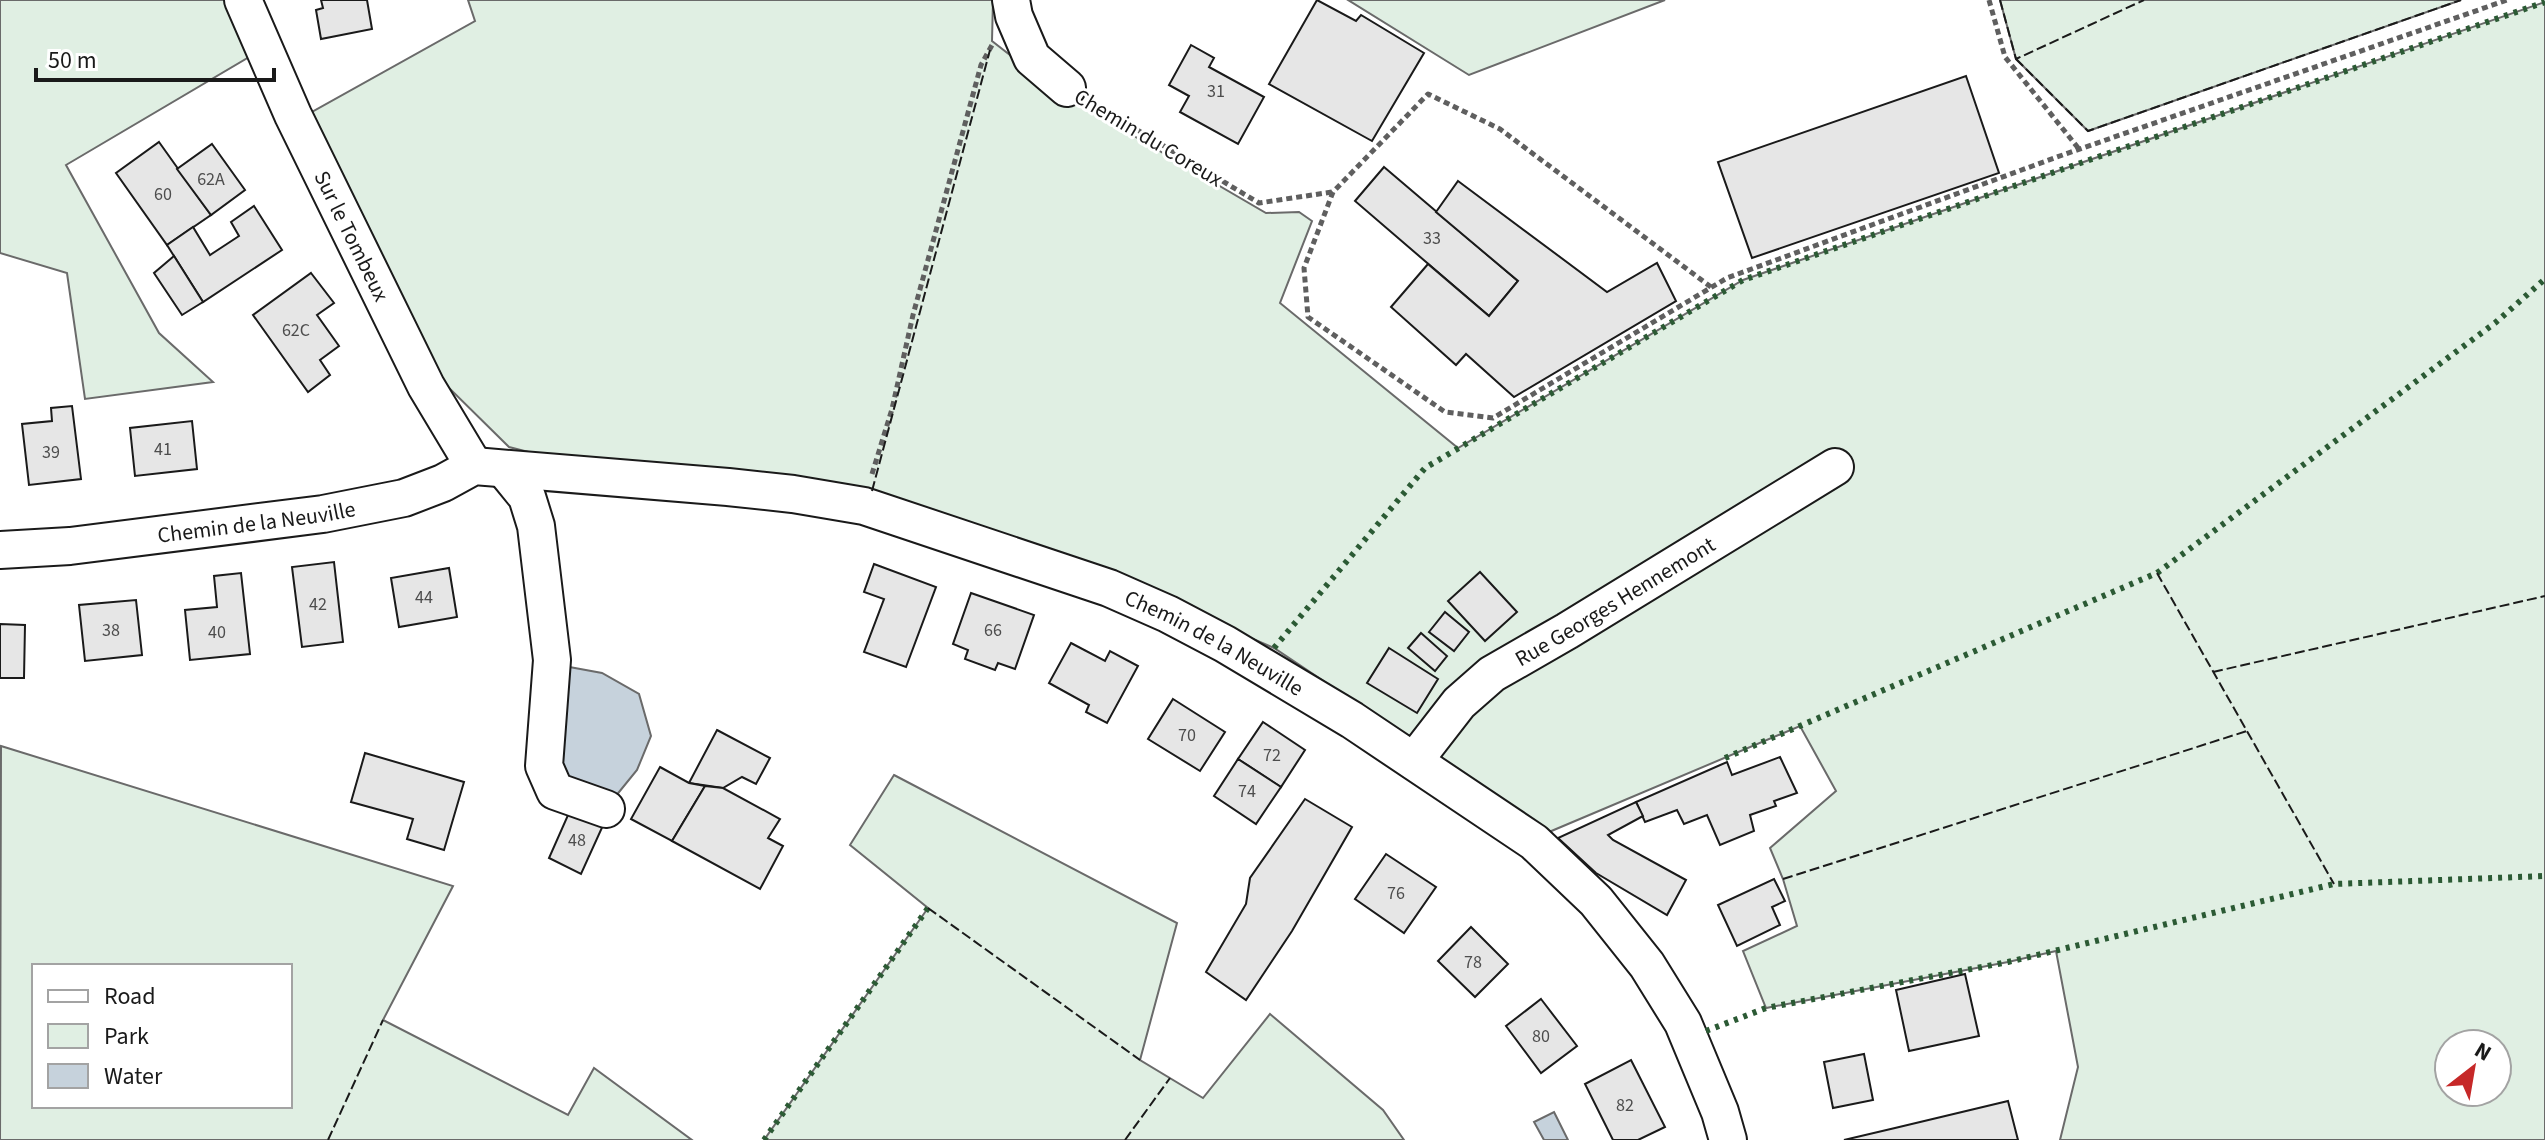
<svg xmlns="http://www.w3.org/2000/svg" width="2545" height="1140" font-family="'Source Sans 3',sans-serif">
	<rect width="100%" height="100%" fill="#fff"/>
	<!-- green -->
	<g fill="#e0efe3" stroke="#6a6a6a" stroke-width="2" fill-rule="evenodd">
		<polygon points="0,0 231,0 249,57 66,165 159,333 213,382 85,399 67,273 0,253"/>
		<path d="M468,0H993L992,41L1055,90L1266,213L1299,212L1312,221L1280,303L1458,448L1743,280L2545,2V1140H2060L2078,1067L2056,951L2008,962L1766,1008L1743,951L1797,926L1783,879L1770,848L1836,791L1800,726L1549,832L1274,648L1045,549L548,457L509,447L445,384L312,112L475,21ZM2449,1044H2497V1092H2449Z"/>
		<polygon points="1348,0 1665,0 1469,75"/>
		<polygon points="2000,0 2461,0 2088,131 2016,59"/>
		<path d="M1,746L453,886L383,1020L568,1115L594,1068L692,1140H0ZM34,966H290V1106H34Z"/>
		<polygon points="894,775 1177,923 1140,1060 1203,1098 1270,1014 1383,1110 1404,1140 764,1140 928,908 850,845"/>
	</g>
	<!-- water -->
	<g fill="#c6d2dc" stroke="#6a6a6a" stroke-width="2">
		<polygon points="564,666 602,673 639,694 651,736 637,770 615,797 568,783 557,762"/>
		<polygon points="1554,1112 1568,1140 1544,1140 1534,1122"/>
	</g>
	<!-- building -->
	<g fill="#e6e6e6" stroke="#1a1a1a" stroke-width="2">
		<polygon points="321,0 367,0 372,29 321,39 316,10 323,8"/>
		<polygon points="1317,0 1356,21 1361,15 1424,53 1372,141 1269,84"/>
		<polygon points="1191,45 1214,58 1209,67 1264,97 1238,144 1180,112 1189,96 1169,85"/>
		<polygon points="1966,76 1999,173 1752,258 1718,162"/>
		<polygon points="159,142 211,215 167,245 116,173"/>
		<polygon points="212,144 245,190 211,215 177,169"/>
		<polygon points="1384,167 1518,281 1489,316 1355,201"/>
		<polygon points="1458,181 1607,292 1657,263 1676,301 1514,397 1466,354 1456,365 1391,307 1428,264 1489,316 1518,281 1436,212"/>
		<polygon points="254,206 282,250 203,302 167,245 193,227 210,255 239,236 231,222"/>
		<polygon points="174,256 203,302 182,315 154,273"/>
		<polygon points="311,273 334,303 317,315 339,346 320,360 330,375 308,392 253,315"/>
		<polygon points="72,406 81,479 29,485 22,424 52,421 51,408"/>
		<polygon points="192,421 197,469 135,476 130,428"/>
		<polygon points="334,562 343,642 302,647 292,567"/>
		<polygon points="874,564 936,587 906,667 864,652 884,599 864,592"/>
		<polygon points="449,568 457,617 399,627 391,578"/>
		<polygon points="1480,572 1517,612 1485,641 1448,601"/>
		<polygon points="241,573 250,654 190,660 185,610 217,607 214,576"/>
		<polygon points="971,593 1034,615 1015,669 998,663 995,670 965,659 968,650 953,644"/>
		<polygon points="136,600 142,655 85,661 79,605"/>
		<polygon points="1445,612 1469,632 1454,651 1429,632"/>
		<polygon points="0,624 25,625 24,678 0,678"/>
		<polygon points="1421,633 1447,656 1435,671 1408,648"/>
		<polygon points="1071,643 1105,661 1110,651 1138,666 1107,723 1086,712 1089,705 1049,683"/>
		<polygon points="1389,648 1438,679 1417,713 1367,683"/>
		<polygon points="1173,699 1225,732 1200,771 1148,739"/>
		<polygon points="1263,722 1305,750 1281,787 1238,759"/>
		<polygon points="717,730 770,758 756,784 742,777 723,788 689,783"/>
		<polygon points="365,753 464,782 444,850 407,839 413,819 351,802"/>
		<polygon points="1780,757 1797,793 1774,801 1776,806 1750,815 1754,831 1720,845 1707,815 1684,824 1677,810 1645,822 1636,802 1727,762 1732,775"/>
		<polygon points="1238,759 1281,787 1256,824 1214,796"/>
		<polygon points="660,767 689,783 705,786 672,841 631,819"/>
		<polygon points="705,786 723,788 780,819 768,838 783,846 760,889 672,841"/>
		<polygon points="1305,799 1352,827 1292,931 1246,1000 1206,972 1246,904 1250,878"/>
		<polygon points="1636,802 1643,816 1608,835 1613,840 1686,880 1667,915 1596,873 1558,838"/>
		<polygon points="572,806 605,821 581,874 549,858"/>
		<polygon points="1386,854 1436,887 1404,933 1355,899"/>
		<polygon points="1774,879 1785,901 1772,907 1780,925 1737,946 1718,905"/>
		<polygon points="1471,927 1508,964 1475,997 1438,961"/>
		<polygon points="1965,974 1979,1036 1909,1051 1896,990"/>
		<polygon points="1541,999 1577,1046 1541,1073 1506,1026"/>
		<polygon points="1864,1054 1873,1100 1833,1108 1824,1062"/>
		<polygon points="1631,1060 1665,1127 1638,1140 1613,1140 1585,1084"/>
		<polygon points="2008,1101 2018,1140 1844,1140 1895,1128"/>
	</g>
	<g fill="none" stroke-linecap="round" stroke-linejoin="round">
		<defs>
			<g id="minor">
				<path id="s1" d="M243,0L293,115L426,386L474,466"/>
				<polyline points="1011,0 1014,16 1032,58 1067,88"/>
				<polyline points="505,470 527,497 536,526 552,660 544,766 555,791 606,809"/>
				<path id="s2" d="M0,550L70,546L323,514L404,498L443,483L474,466L728,487L793,494L864,506L1109,588L1168,614L1225,644L1352,720L1534,842L1596,901L1647,965L1683,1023L1720,1112L1728,1140"/>
				<path id="s3" d="M1414,761L1459,703L1492,674L1567,631L1835,467"/>
			</g>
		</defs>
		<!-- minor casing -->
		<use href="#minor" stroke="#1a1a1a" stroke-width="40"/>
		<!-- path -->
		<g stroke="#5f5f5f" stroke-width="5" stroke-dasharray="6 4" stroke-linecap="butt">
			<polyline points="1989,0 2005,57 2079,149"/>
			<polyline points="1094,104 1259,203 1332,192"/>
			<polyline points="1711,287 1500,129 1428,94 1333,192 1304,268 1308,317 1445,412 1493,418 1727,278 2057,157 2507,0"/>
			<polyline points="872,474 892,409 913,315 981,65 992,45"/>
		</g>
		<!-- minor -->
		<use href="#minor" stroke="#fff" stroke-width="36"/>
		<!-- hedge -->
		<g stroke="#2b5a34" stroke-width="6" stroke-dasharray="4 6" stroke-linecap="butt">
			<polyline points="1274,648 1425,468 1743,280 2545,2"/>
			<polyline points="1725,758 2157,573 2495,323 2545,279"/>
			<polyline points="1706,1031 1766,1008 2008,962 2334,884 2545,876"/>
			<polyline points="764,1140 928,908"/>
		</g>
		<!-- fence -->
		<g stroke="#1a1a1a" stroke-width="2" stroke-dasharray="10 4" stroke-linecap="butt">
			<polyline points="2000,0 2016,59 2144,0"/>
			<polyline points="2016,59 2088,131 2461,0"/>
			<polyline points="872,491 990,50"/>
			<polyline points="2157,573 2334,884"/>
			<polyline points="2213,672 2545,596"/>
			<polyline points="1783,879 2247,731"/>
			<polyline points="928,908 1140,1060"/>
			<polyline points="328,1140 383,1020"/>
			<polyline points="1125,1140 1170,1078"/>
		</g>
	</g>
	<g text-anchor="middle" stroke-width="6" stroke-linejoin="round" paint-order="stroke">
		<!-- number labels -->
		<g font-size="18" fill="#4d4d4d">
			<text x="1216" y="97">31</text>
			<text x="211" y="185">62A</text>
			<text x="163" y="200">60</text>
			<text x="1432" y="244">33</text>
			<text x="296" y="336">62C</text>
			<text x="163" y="455">41</text>
			<text x="51" y="458">39</text>
			<text x="424" y="603">44</text>
			<text x="318" y="610">42</text>
			<text x="111" y="636">38</text>
			<text x="993" y="636">66</text>
			<text x="217" y="638">40</text>
			<text x="1187" y="741">70</text>
			<text x="1272" y="761">72</text>
			<text x="1247" y="797">74</text>
			<text x="577" y="846">48</text>
			<text x="1396" y="899">76</text>
			<text x="1473" y="968">78</text>
			<text x="1541" y="1042">80</text>
			<text x="1625" y="1111">82</text>
		</g>
		<!-- street labels -->
		<g font-size="22" fill="#1a1a1a" stroke="#fff">
			<text transform="translate(1149 137) rotate(31)" y="8">Chemin du Coreux</text>
			<text dy="8" stroke="none"><textPath href="#s1" startOffset="260">Sur le Tombeux</textPath></text>
			<text dy="8" stroke="none"><textPath href="#s2" startOffset="258">Chemin de la Neuville</textPath></text>
			<text dy="8" stroke="none"><textPath href="#s3" startOffset="260">Rue Georges Hennemont</textPath></text>
			<text dy="8" stroke="none"><textPath href="#s2" startOffset="1254">Chemin de la Neuville</textPath></text>
		</g>
	</g>
	<!-- legend -->
	<rect x="32" y="964" width="260" height="144" fill="#ffffff" stroke="#a3a3a3" stroke-width="2"/>
	<rect x="48" y="990" width="40" height="12" fill="#ffffff" stroke="#a3a3a3" stroke-width="2"/>
	<text x="104" y="1004" font-size="24" fill="#1a1a1a">Road</text>
	<rect x="48" y="1024" width="40" height="24" fill="#e0efe3" stroke="#a3a3a3" stroke-width="2"/>
	<text x="104" y="1044" font-size="24" fill="#1a1a1a">Park</text>
	<rect x="48" y="1064" width="40" height="24" fill="#c6d2dc" stroke="#a3a3a3" stroke-width="2"/>
	<text x="104" y="1084" font-size="24" fill="#1a1a1a">Water</text>
	<!-- north arrow -->
	<g transform="translate(2473 1068) rotate(31)"><circle r="38" fill="#ffffff" stroke="#a3a3a3" stroke-width="2"/>
	<path d="M0-6L14 30L0 20L-14 30Z" fill="#c62828"/>
	<text y="-12" font-size="22" font-weight="bold" text-anchor="middle" fill="#1a1a1a">N</text>
	</g>
	<!-- scale -->
	<path d="M36 68v12h238v-12" fill="none" stroke="#1a1a1a" stroke-width="4"/>
	<text x="48" y="68" font-size="24" fill="#1a1a1a" stroke="#ffffff" stroke-width="6" paint-order="stroke">50 m</text>
</svg>
